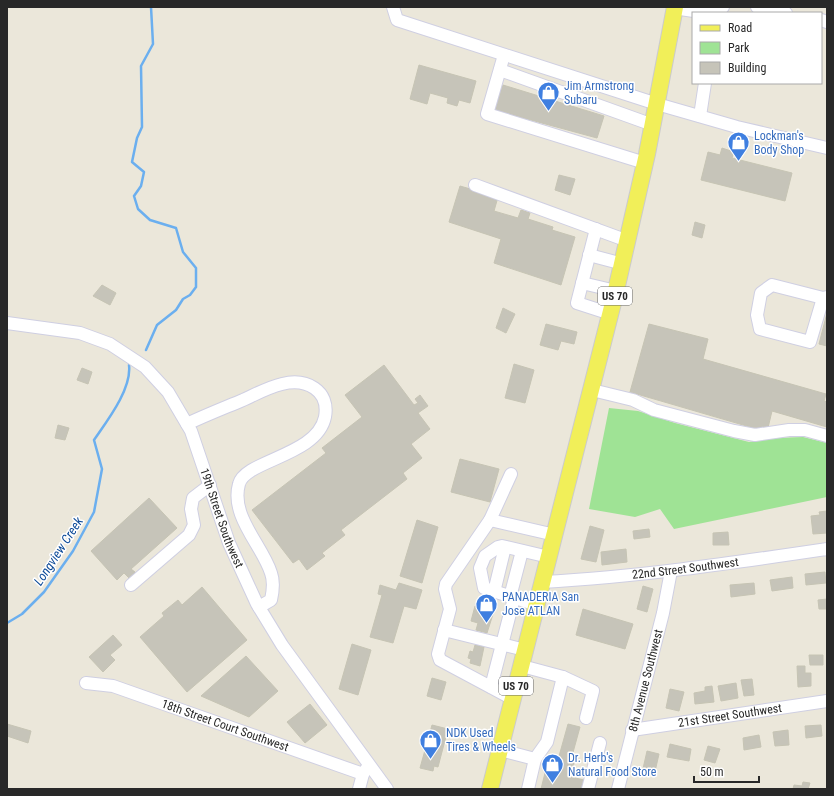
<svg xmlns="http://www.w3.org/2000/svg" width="834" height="796" font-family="'Roboto Condensed',sans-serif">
	<rect width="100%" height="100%" fill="#ebe7da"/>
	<!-- green -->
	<polygon fill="#9fe395" points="609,408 638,411 675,423 749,442 777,438 803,437 827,443 827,497 674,529 660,509 635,517 589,509"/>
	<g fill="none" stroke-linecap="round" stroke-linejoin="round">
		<!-- stream -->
		<g stroke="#6bafef" stroke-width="2.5">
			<polyline points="146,350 157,325 176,310 183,299 190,295 196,287 196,268 183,252 176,228 150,220 138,209 134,196 141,186 144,172 132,162 137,138 142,127 141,66 153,44 151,7"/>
			<path d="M7,623L22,614L44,592L73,551L94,512L102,469L94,440C107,421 132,389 129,365"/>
		</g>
	</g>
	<!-- building -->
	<g fill="#c6c4b9" stroke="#c6c4b4">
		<polygon points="419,65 476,81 470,103 459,100 457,106 447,103 448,98 430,93 427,104 410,99"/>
		<polygon points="503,85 604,116 597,138 494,110"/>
		<polygon points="722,148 734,152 732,158 792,173 785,201 701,180 708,152 720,155"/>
		<polygon points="559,175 575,179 570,195 555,190"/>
		<polygon points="460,186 498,197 494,211 518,218 521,210 530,213 528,219 553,227 552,230 575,237 561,285 494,263 501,239 449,222"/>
		<polygon points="695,222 705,225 702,238 692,235"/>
		<polygon points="102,285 116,293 110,305 93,296"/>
		<polygon points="503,308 515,314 506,333 496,328"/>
		<polygon points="827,313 827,346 819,344"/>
		<polygon points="546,324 577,332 574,344 561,341 558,350 540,345"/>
		<polygon points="649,324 708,339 703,359 826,394 824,401 827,402 827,427 772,411 767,432 630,392"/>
		<polygon points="514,364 534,370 525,403 505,398"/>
		<polygon points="384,365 414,405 418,403 415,399 420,395 428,406 418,413 430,429 411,444 422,458 403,473 407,479 341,530 345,535 322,553 325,556 307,570 299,559 293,563 252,510 326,453 322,448 362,417 345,395"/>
		<polygon points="82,368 92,372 88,384 77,380"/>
		<polygon points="58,425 69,428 65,440 55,438"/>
		<polygon points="460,459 499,469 490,502 451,492"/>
		<polygon points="149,498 177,528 131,569 135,572 129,578 124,573 117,580 91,551"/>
		<polygon points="827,511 827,533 813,534 811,516 820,515 819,512"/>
		<polygon points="417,520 438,527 422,583 400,576"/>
		<polygon points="590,526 604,530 596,562 581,559"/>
		<polygon points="649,529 650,537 634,539 633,531"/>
		<polygon points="728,532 729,545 713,545 713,533"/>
		<polygon points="626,549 627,562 602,565 601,552"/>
		<polygon points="825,572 826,583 806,585 805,574"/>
		<polygon points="792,577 793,588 772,591 770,580"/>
		<polygon points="399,583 422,590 416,609 404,606 393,643 370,637 382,595 378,594 380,585 396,590"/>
		<polygon points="754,583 755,594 731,597 730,585"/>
		<polygon points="643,586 653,589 647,612 637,609"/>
		<polygon points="202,587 247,640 187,692 140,637 164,616 162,613 178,600 182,605"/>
		<polygon points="827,599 827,609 819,609 818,600"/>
		<polygon points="475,606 494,611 487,633 476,630 478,623 471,621"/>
		<polygon points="583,609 633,624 625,649 576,635"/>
		<polygon points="113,635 122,645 110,655 115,660 103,672 89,657"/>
		<polygon points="352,644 371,650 358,695 339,689"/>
		<polygon points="475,645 484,647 480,666 470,663 471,659 468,658 470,651 473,652"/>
		<polygon points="809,655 823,655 823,665 810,665"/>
		<polygon points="246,656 278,691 249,717 201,696"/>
		<polygon points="797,666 805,666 805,673 811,673 811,686 798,687"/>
		<polygon points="432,678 446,682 441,700 427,696"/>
		<polygon points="752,679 754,695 744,696 741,680"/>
		<polygon points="736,683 738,698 721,701 718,686"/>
		<polygon points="712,686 714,702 695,704 694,693 705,691 705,687"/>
		<polygon points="670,689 684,692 679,711 666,708"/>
		<polygon points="310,704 327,725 305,743 287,722"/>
		<polygon points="7,724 31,731 28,743 7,736"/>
		<polygon points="568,724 580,727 572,756 576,757 573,767 570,766 567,776 584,780 582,789 541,789 547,765 556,767"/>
		<polygon points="432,725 448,729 438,767 434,766 433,771 420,768"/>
		<polygon points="821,725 822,736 806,738 805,726"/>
		<polygon points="788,730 789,745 775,746 773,732"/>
		<polygon points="759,735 761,747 744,750 743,738"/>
		<polygon points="670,744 691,749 689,761 667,757"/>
		<polygon points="708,746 720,749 715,763 704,760"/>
		<polygon points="647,751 659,754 654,776 642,773"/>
		<polygon points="803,782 810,783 808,789 793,789 794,785 802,786"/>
	</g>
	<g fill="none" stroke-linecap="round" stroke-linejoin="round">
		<defs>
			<g id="minor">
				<polyline points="393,7 397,20 657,104 737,127 827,148"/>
				<polyline points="757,7 786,13"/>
				<path d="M674,8C690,10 710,16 723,7"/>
				<polyline points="821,20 827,22"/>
				<polyline points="504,55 487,114 645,163"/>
				<polyline points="500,70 653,125"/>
				<polyline points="700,116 705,83"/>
				<polyline points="475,185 628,241"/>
				<polyline points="596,229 577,303 611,314"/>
				<polyline points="589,255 623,264"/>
				<polyline points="582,283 616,291"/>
				<polyline points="823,298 810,342 760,329 757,315 761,293 772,285 823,298 827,297"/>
				<path id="s1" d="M7,323L80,333L110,344L145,367L168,392L191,431L229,543L257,604L282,645L387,789"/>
				<polyline points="592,390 633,400 654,410 734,431 755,435 789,430 805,430 827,436"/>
				<path d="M187,424C206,415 224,408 243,400C256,394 269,387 282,384C306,378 330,390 325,417C317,456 245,460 239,484C230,516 262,545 271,573C274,581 273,591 271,600L259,607"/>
				<polyline points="511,474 490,520 555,535"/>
				<polyline points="490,520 446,584 445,589 450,609 438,654 440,660 513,699"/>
				<path id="s2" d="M542,582C638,577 732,563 827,549"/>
				<polyline points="131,585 189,535 194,525 191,509 193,498 210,485"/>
				<polyline points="494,592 505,547"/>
				<polyline points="510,597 522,551"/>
				<polyline points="537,605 484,588 480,568 485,556 498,547 502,546 549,557"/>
				<polyline points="444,630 525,650"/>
				<polyline points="563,677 593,691 586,718"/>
				<path id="s3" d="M86,683L113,686L363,774"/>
				<polyline points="491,687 514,598"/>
				<path id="s4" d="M632,730L827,701"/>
				<polyline points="500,750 535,759 547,742 563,677 522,666"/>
				<polyline points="359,789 363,774 367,768"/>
				<polyline points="528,789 535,759"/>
				<polyline points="588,789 600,743"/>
				<path id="s5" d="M618,789L663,613L671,571"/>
			</g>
			<polyline id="major" points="490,789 614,299 647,154 675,7"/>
		</defs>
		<!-- minor casing -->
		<use href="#minor" stroke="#cfcfe2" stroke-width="14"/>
		<!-- major casing -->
		<use href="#major" stroke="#cbcbcb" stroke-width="18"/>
		<!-- minor -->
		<use href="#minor" stroke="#fff" stroke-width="12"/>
		<!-- major -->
		<use href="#major" stroke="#f1ef59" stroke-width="16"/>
	</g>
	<!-- icons -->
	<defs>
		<symbol id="shop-pin" viewBox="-11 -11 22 30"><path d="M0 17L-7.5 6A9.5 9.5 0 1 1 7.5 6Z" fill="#3f7fe0" stroke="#fff"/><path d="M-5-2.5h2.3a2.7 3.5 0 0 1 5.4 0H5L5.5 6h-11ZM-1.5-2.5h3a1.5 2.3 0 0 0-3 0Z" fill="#fff"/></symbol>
	</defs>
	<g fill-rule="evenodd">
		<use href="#shop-pin" x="536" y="80" width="25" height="34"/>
		<use href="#shop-pin" x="726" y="130" width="25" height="34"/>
		<use href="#shop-pin" x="474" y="592" width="25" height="34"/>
		<use href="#shop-pin" x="418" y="728" width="25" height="34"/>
		<use href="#shop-pin" x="540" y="752" width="25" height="34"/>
	</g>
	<g text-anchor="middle" stroke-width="3" stroke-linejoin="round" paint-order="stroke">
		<!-- shield labels -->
		<g fill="#fff" stroke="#686868" stroke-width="1">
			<rect x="598" y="287" width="34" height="18" rx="3"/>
			<rect x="499" y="677" width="34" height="18" rx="3"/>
		</g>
		<g font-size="11" font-weight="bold" fill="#282828">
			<text x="615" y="300">US 70</text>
			<text x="516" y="690">US 70</text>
		</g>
		<!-- shop labels -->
		<g font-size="12" fill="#366cbe" stroke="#fff" text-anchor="start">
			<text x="564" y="90">Jim Armstrong<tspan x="564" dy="14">Subaru</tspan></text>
			<text x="754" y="140">Lockman's<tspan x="754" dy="14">Body Shop</tspan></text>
			<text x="502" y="601">PANADERIA San<tspan x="502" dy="14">Jose ATLAN</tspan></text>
			<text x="446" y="737">NDK Used<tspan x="446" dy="14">Tires &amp; Wheels</tspan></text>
			<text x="568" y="762">Dr. Herb's<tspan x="568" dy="14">Natural Food Store</tspan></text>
		</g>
		<!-- street labels -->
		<g font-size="12" fill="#282828" stroke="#fff">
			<text dy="4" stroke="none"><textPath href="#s1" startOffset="319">19th Street Southwest</textPath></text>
			<text dy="4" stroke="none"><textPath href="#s2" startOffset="144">22nd Street Southwest</textPath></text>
			<text dy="4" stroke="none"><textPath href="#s5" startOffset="112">8th Avenue Southwest</textPath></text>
			<text dy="4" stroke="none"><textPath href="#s4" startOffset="99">21st Street Southwest</textPath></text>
			<text dy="4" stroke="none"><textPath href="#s3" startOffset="146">18th Street Court Southwest</textPath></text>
		</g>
		<!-- water labels -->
		<g font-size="13" font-style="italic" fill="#0c4a98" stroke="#fff">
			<text transform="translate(58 551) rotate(-57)" y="5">Longview Creek</text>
		</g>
	</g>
	<!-- border -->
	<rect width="834" height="796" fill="none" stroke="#282828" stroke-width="16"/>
	<!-- legend -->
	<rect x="692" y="12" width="130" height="72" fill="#ffffff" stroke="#a9a9a9"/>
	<rect x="700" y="25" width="20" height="6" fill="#f1ef59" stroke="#a9a9a9"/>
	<text x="728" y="32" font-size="12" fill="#282828">Road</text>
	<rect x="700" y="42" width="20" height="12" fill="#9fe395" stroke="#a9a9a9"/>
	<text x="728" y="52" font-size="12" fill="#282828">Park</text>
	<rect x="700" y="62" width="20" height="12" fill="#c6c4b9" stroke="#a9a9a9"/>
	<text x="728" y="72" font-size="12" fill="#282828">Building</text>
	<!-- scale -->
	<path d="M694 776v6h65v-6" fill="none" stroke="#282828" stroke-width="2"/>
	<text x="700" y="776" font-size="12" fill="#282828" stroke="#ffffff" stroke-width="3" paint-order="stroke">50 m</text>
</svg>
